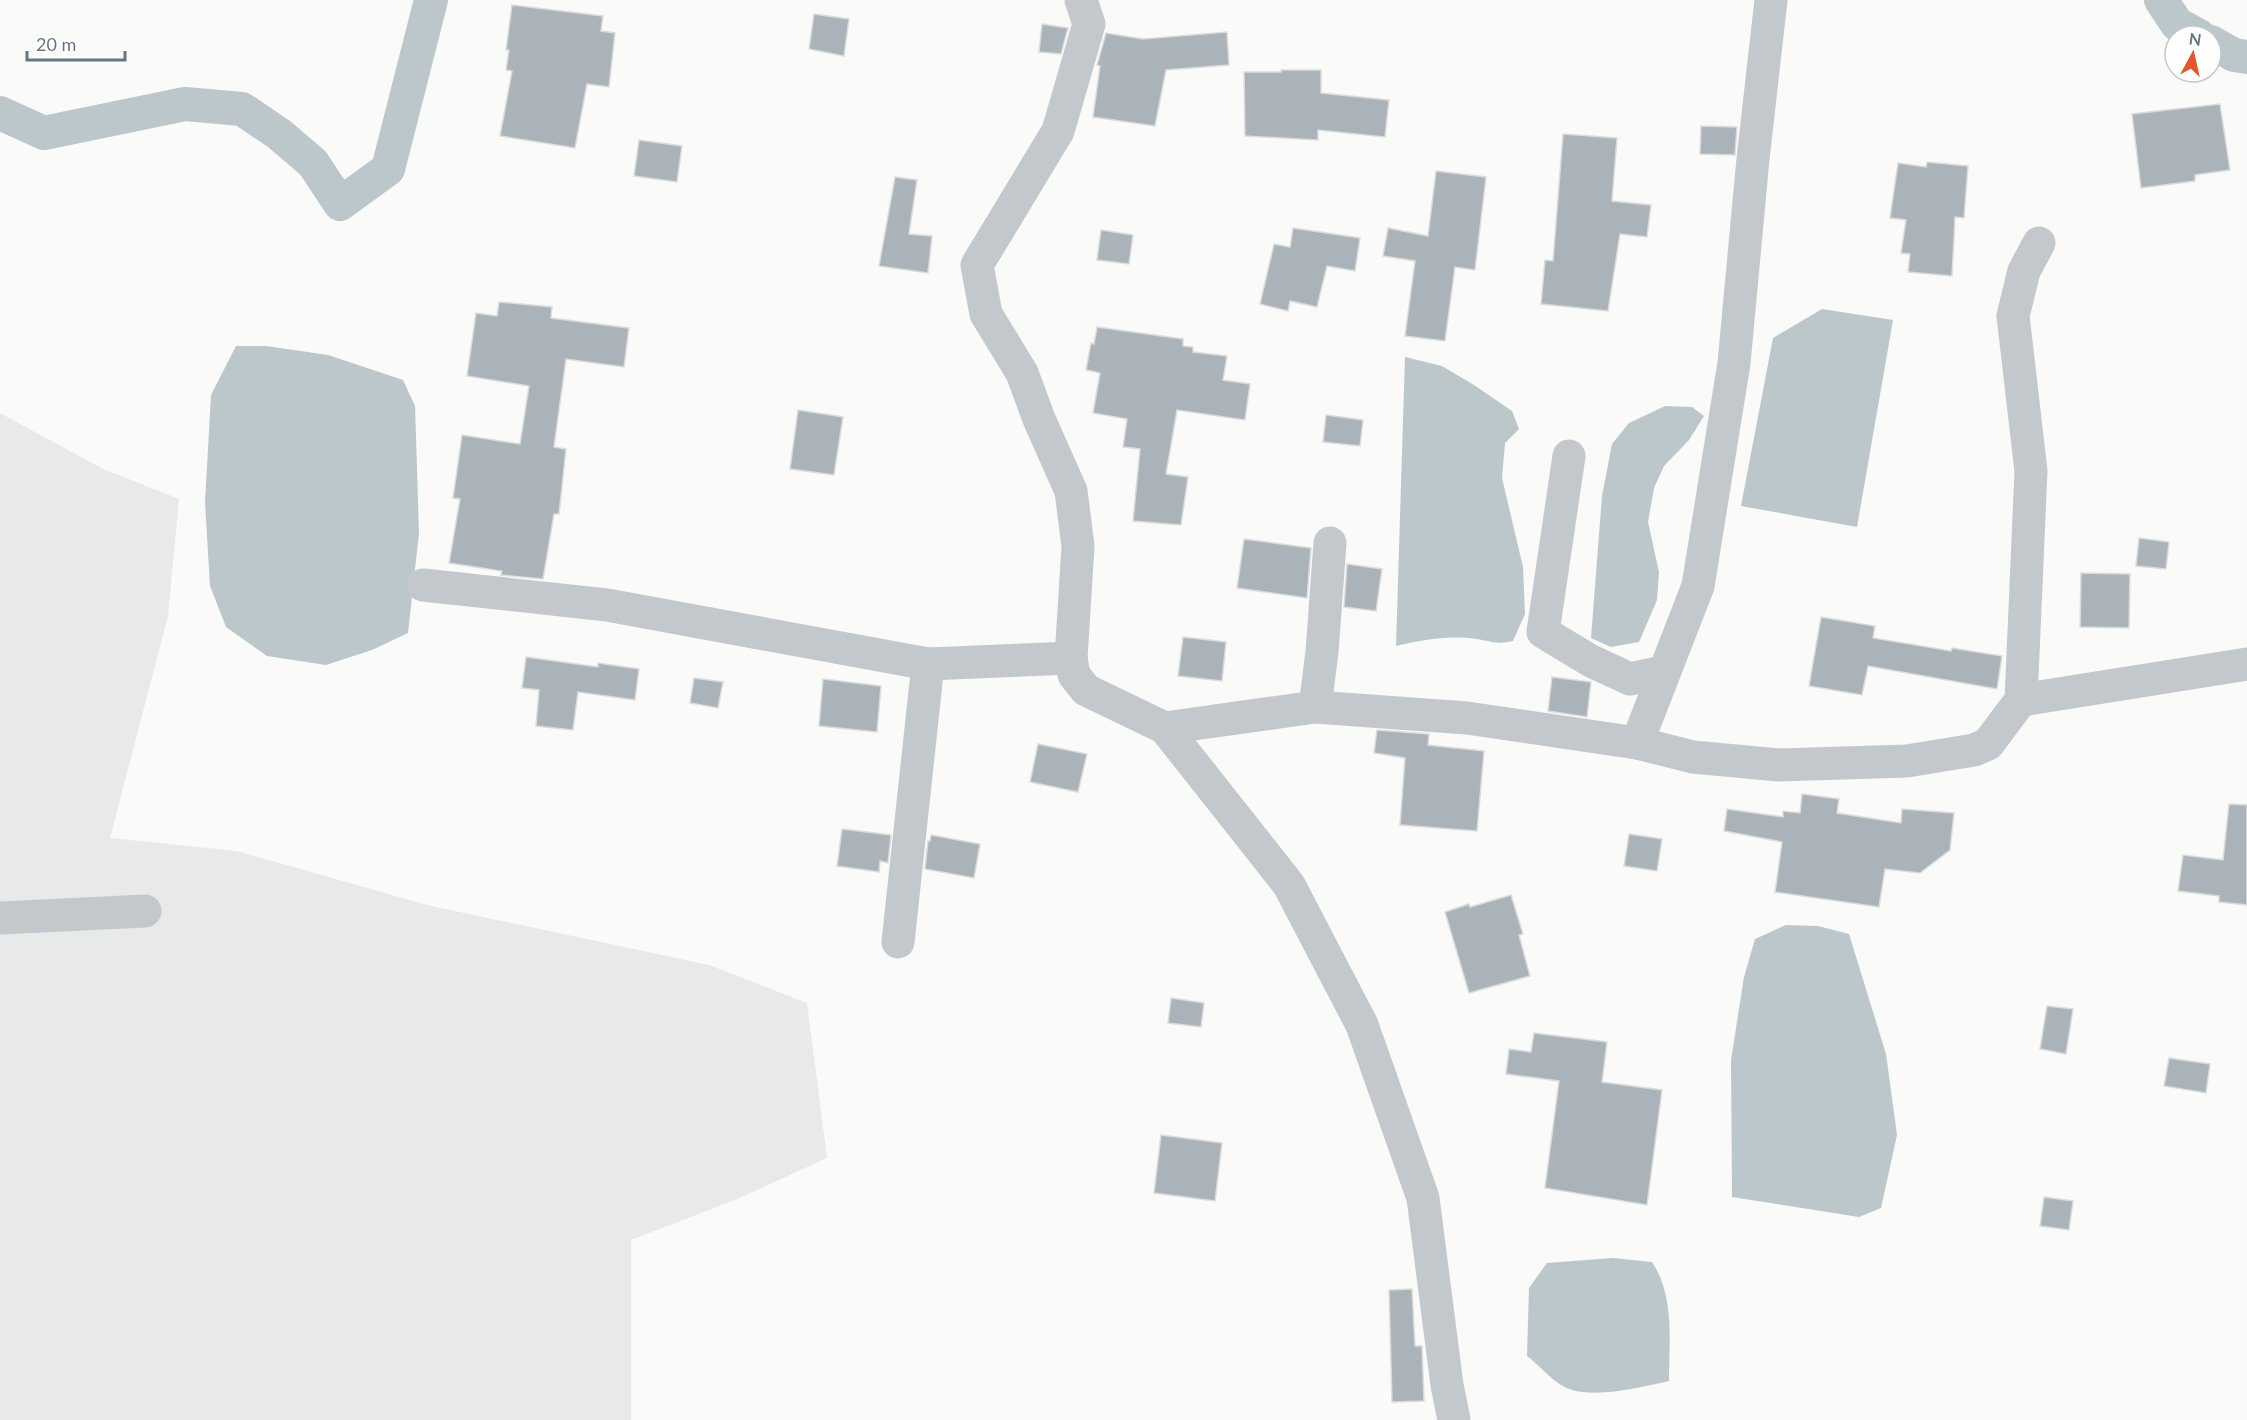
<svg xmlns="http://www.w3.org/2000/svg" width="2247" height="1420" font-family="Lato,sans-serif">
	<rect width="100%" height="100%" fill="#fafaf8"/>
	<!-- built -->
	<polygon fill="#e8e9e9" points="0,413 101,468 179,499 168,616 110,838 237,851 427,905 709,965 807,1003 827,1158 735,1200 631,1240 631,1420 0,1420"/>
	<!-- water -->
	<g fill="#bbc7cb">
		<polygon points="1822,309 1893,320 1857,527 1741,506 1773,338"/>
		<polygon points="236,346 266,346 328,355 403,380 415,406 419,533 408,633 372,650 326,665 267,656 226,627 210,586 205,502 211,395"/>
		<path d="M1405,357L1442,366L1474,385L1512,411L1519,429L1505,443L1502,478L1523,567L1525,614L1513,641C1495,645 1492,641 1476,639C1448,635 1423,640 1396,646Z"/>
		<polygon points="1665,406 1692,407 1704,416 1689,440 1664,466 1654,488 1648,522 1659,572 1657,600 1639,642 1611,647 1591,638 1602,496 1612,444 1629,423"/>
		<polygon points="1786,925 1818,926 1849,934 1886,1054 1897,1135 1881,1208 1859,1217 1732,1197 1731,1060 1744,977 1755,939"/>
		<path d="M1613,1258L1652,1262C1675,1296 1669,1342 1669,1381C1642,1387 1587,1401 1563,1386C1550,1379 1539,1365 1527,1356L1529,1288L1547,1263Z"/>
	</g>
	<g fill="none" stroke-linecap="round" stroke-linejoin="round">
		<!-- canal -->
		<g stroke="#bbc7cb" stroke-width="34">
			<polyline points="2161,0 2177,24 2199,36"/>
			<polyline points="2211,42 2234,55 2247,57"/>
			<polyline points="0,113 44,133 185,104 242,109 279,134 313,163 340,204 388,169 431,0"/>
		</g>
	</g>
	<!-- building -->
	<g fill="#aab3b9" stroke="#dcdcda" stroke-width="1.5">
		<polygon points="512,5 603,16 601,31 615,33 609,87 587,84 575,148 500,136 512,71 506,70 509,50 506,50"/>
		<polygon points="814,14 849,19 844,56 809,49"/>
		<polygon points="1042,24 1068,28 1061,54 1039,52"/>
		<polygon points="1227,32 1229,65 1166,70 1155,126 1093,117 1100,66 1097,65 1106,33 1143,39"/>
		<polygon points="1281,70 1321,70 1321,93 1389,100 1385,137 1318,130 1318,140 1245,136 1244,72 1281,72"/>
		<polygon points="2220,104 2230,170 2195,175 2195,181 2141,188 2132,114"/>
		<polygon points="1701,126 1737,127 1735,155 1700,154"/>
		<polygon points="1563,134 1617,138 1612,201 1651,205 1647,237 1620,234 1608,311 1541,304 1545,260 1553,261"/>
		<polygon points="639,140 682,146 677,182 634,176"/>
		<polygon points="1927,162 1968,166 1964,218 1955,217 1952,276 1908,272 1910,254 1901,253 1906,220 1890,218 1898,163 1926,167"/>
		<polygon points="1436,171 1486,177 1475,270 1455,267 1445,341 1405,336 1415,261 1383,256 1388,228 1428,236"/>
		<polygon points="895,177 917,180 909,234 932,236 928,273 879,266"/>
		<polygon points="1293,228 1360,238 1355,271 1327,266 1317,307 1290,301 1288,311 1260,304 1274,244 1290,247"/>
		<polygon points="1101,230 1133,235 1129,264 1097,260"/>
		<polygon points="499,302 552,307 551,318 629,328 624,367 566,359 554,447 566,449 559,514 554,514 543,579 501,575 502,571 449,563 460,499 453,498 462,435 520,444 529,386 467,376 476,313 497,316"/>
		<polygon points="1097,327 1183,339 1183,346 1193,347 1193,352 1227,356 1223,380 1250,384 1245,420 1177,410 1166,474 1188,477 1181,525 1133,521 1140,449 1123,447 1127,419 1093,413 1100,373 1086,370 1091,343 1094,344"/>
		<polygon points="798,410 843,417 834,475 790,469"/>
		<polygon points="1326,415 1363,420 1360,446 1323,442"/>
		<polygon points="2139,538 2169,542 2166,569 2136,566"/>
		<polygon points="1244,539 1311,548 1307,598 1237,588"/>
		<polygon points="1347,564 1382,569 1376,611 1344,607"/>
		<polygon points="2081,573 2130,574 2129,628 2080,627"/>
		<polygon points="1821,617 1875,626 1873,638 1951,651 1952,648 2002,656 1997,689 1868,666 1862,695 1809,686"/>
		<polygon points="1183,637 1226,642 1222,681 1178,676"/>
		<polygon points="526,657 598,667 598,663 639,669 635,700 578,692 573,730 536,726 539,690 522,688"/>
		<polygon points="1552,677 1591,682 1587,717 1548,711"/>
		<polygon points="694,678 723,682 718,708 690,703"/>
		<polygon points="823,679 881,686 877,732 819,726"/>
		<polygon points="1377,730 1429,734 1428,745 1484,751 1477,831 1400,825 1405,758 1374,753"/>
		<polygon points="1038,744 1087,754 1078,792 1030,782"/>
		<polygon points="1802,794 1839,799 1837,813 1901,823 1902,809 1954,813 1950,850 1920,873 1885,869 1879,907 1775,892 1782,842 1724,831 1727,809 1783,817 1783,811 1800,813"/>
		<polygon points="2229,804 2247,805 2247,905 2219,902 2219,896 2178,891 2183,855 2223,860"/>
		<polygon points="842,829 891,835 888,863 880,861 879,872 837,866"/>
		<polygon points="1629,834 1662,839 1657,871 1624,866"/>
		<polygon points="931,835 980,844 974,878 925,869 928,841 930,841"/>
		<polygon points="1511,895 1523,934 1519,935 1530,976 1469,993 1445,912 1469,904 1470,907"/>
		<polygon points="1171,998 1204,1003 1201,1027 1168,1023"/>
		<polygon points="2047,1006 2073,1009 2066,1054 2040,1049"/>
		<polygon points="1534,1033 1607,1042 1602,1082 1662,1090 1647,1205 1545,1188 1559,1081 1506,1074 1509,1049 1531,1052"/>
		<polygon points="2169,1058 2210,1064 2206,1093 2164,1086"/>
		<polygon points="1161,1135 1222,1143 1215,1201 1154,1193"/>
		<polygon points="2044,1197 2073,1201 2069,1230 2040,1226"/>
		<polygon points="1412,1289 1415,1346 1422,1346 1424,1401 1392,1402 1389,1290"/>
	</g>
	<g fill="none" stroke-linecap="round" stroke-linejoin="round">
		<!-- minor -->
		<g stroke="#c3c8cc" stroke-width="33">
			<polyline points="1081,0 1089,24 1058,131 977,265 986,314 1022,373 1039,419 1071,491 1078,546 1071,658 1074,675 1086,690 1165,728 1289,885 1362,1025 1423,1198 1447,1385 1454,1420"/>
			<polyline points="1569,456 1543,632 1591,661 1630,679 1663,672"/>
			<polyline points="423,585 607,605 928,664 1071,658"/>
			<polyline points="2021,700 2247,664"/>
			<polyline points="1315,707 1322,652 1330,543"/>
			<polyline points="1165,728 1315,707 1467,718 1637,743 1693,757 1779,765 1907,761 1974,750 1988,744 2021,700 2031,471 2013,316 2024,271 2039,243"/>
			<polyline points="1637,743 1698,586 1734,363 1753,159 1771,0"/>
			<polyline points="0,918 145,911"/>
			<polyline points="898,942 928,664"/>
		</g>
	</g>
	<!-- north arrow -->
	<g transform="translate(2193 54) rotate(8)"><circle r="28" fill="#ffffff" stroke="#c1c8cd" stroke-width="1.5"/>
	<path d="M0-4.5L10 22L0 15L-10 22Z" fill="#e4572e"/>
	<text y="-9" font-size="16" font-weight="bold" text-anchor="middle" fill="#657683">N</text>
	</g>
	<!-- scale -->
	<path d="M27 51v9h98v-9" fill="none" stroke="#657683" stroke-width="3"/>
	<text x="36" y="51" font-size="18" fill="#657683" stroke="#ffffff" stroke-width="4.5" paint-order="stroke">20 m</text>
</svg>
